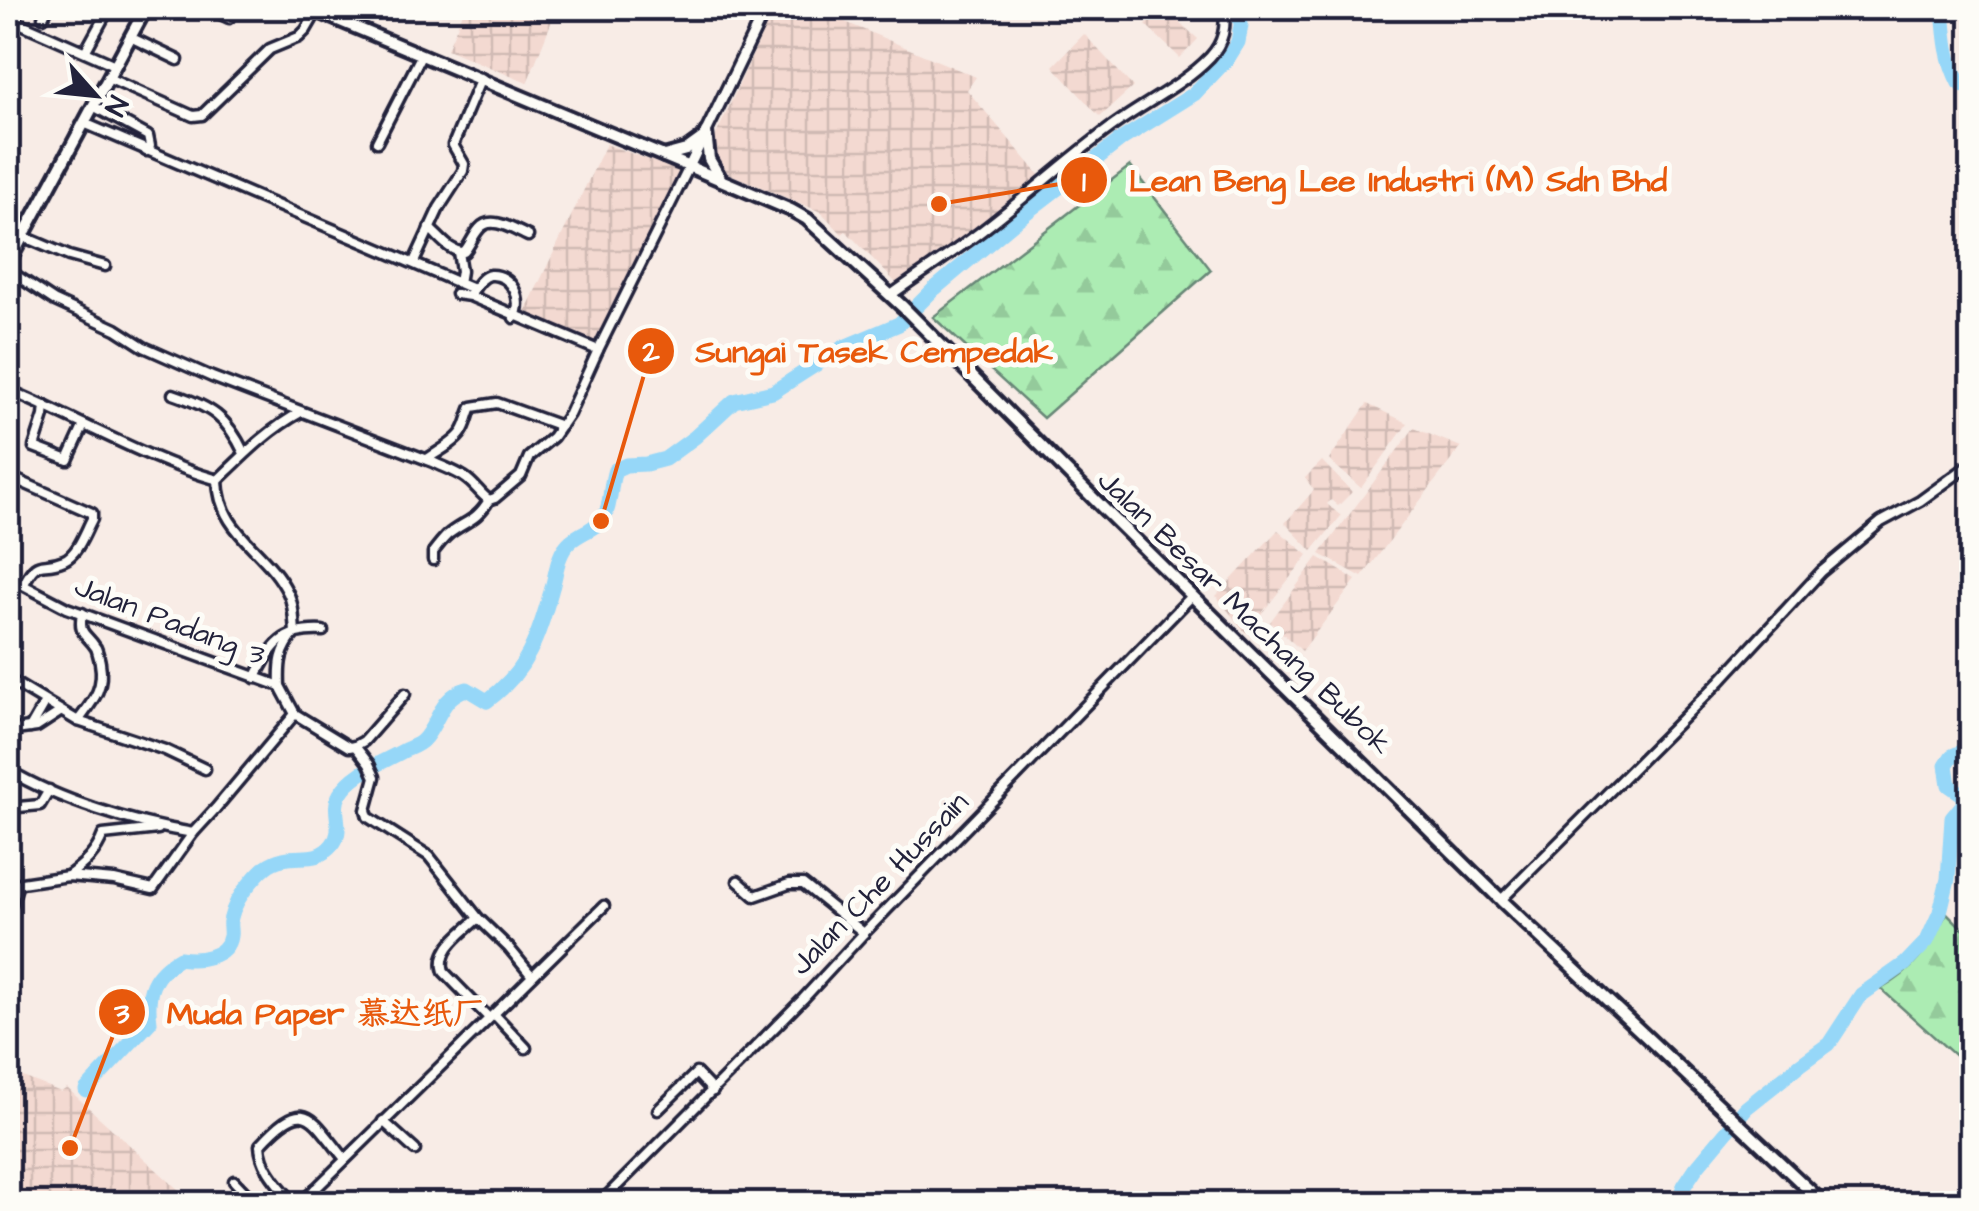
<svg xmlns="http://www.w3.org/2000/svg" width="1979" height="1211" font-family="'Architects Daughter','LXGW WenKai TC',sans-serif">
	<defs>
		<pattern id="industrial-grid" width="8" height="8" patternUnits="userSpaceOnUse" patternTransform="scale(2.5)"><rect width="8" height="8" fill="#f3d9d1"/><path d="M0 4h8M4 0v8" fill="none" stroke="#d0bab4"/></pattern>
		<pattern id="forest-firs" width="22" height="20" patternUnits="userSpaceOnUse" patternTransform="scale(2.5)"><rect width="22" height="20" fill="#acecb3"/><path d="M5 1l3.5 6h-7zM16 11l3.5 6h-7z" fill="#94ca9b"/></pattern>
	</defs>
	<rect width="100%" height="100%" fill="#f8ece6"/>
	<filter id="ink" filterUnits="userSpaceOnUse"><feTurbulence type="fractalNoise" baseFrequency=".01" numOctaves="2"/><feDisplacementMap in="SourceGraphic" scale="20" xChannelSelector="R" yChannelSelector="G"/><feConvolveMatrix kernelMatrix="1 2 1 2 8 2 1 2 1" color-interpolation-filters="sRGB"/></filter>
	<g filter="url(#ink)">
		<!-- industrial -->
		<g fill="url(#industrial-grid)">
			<polygon points="465,8 557,8 527,83 447,49"/>
			<polygon points="774,8 812,8 976,77 967,90 1042,178 963,244 899,286 846,231 842,234 821,212 720,170 712,144"/>
			<polygon points="1164,8 1198,39 1180,58 1146,25"/>
			<polygon points="1084,34 1133,87 1100,117 1053,66"/>
			<polygon points="606,144 682,172 600,340 592,345 524,314"/>
			<polygon points="1367,404 1408,423 1361,488 1329,460"/>
			<polygon points="1414,428 1461,447 1362,577 1320,554"/>
			<polygon points="1322,461 1352,492 1338,506 1331,500 1327,504 1341,516 1312,551 1285,523 1314,490 1305,478"/>
			<polygon points="1278,530 1308,555 1246,633 1216,596"/>
			<polygon points="1318,557 1356,580 1302,651 1270,622"/>
			<polygon points="8,1075 23,1077 61,1092 67,1088 193,1203 8,1203"/>
		</g>
		<!-- forest -->
		<g fill="url(#forest-firs)" stroke="#678777" stroke-width="2.5">
			<polygon points="1130,166 1211,270 1043,418 933,317"/>
			<path d="M1947,913L1971,937V1070L1881,989C1918,968 1927,949 1947,913Z"/>
		</g>
		<g fill="none" stroke-linecap="round" stroke-linejoin="round">
			<!-- stream -->
			<polyline stroke="#688fac" stroke-width="2.5" points="330,1193 339,1204"/>
			<!-- river -->
			<g stroke="#96d7f8" stroke-width="15">
				<path d="M1943,8C1945,35 1946,58 1959,83L1972,89"/>
				<path d="M86,1090L150,1022C146,992 152,974 180,958C197,961 227,958 230,936C231,931 229,926 230,921C233,906 242,892 252,881C261,870 269,862 283,859C301,854 317,863 332,845C346,829 330,811 340,794C353,772 382,763 403,751C409,748 419,745 423,740C438,725 440,696 467,689L487,701C529,670 538,636 552,588C555,578 556,567 560,557C570,531 593,535 605,515C611,505 610,483 615,470L626,465L646,464L665,459L695,437L734,401L773,392L842,348L899,324L933,290L1019,218L1122,139L1194,94L1228,58L1238,42L1241,25L1239,8"/>
				<polyline points="1677,1204 1684,1186 1696,1168 1746,1108 1800,1065 1829,1044 1861,995 1905,964 1927,941 1940,912 1948,879 1952,818 1965,802 1965,796 1949,785 1946,765 1952,756 1972,747"/>
			</g>
			<defs>
				<g id="minor">
					<polyline points="207,8 229,18"/>
					<polyline points="43,17 48,8"/>
					<polyline points="8,18 115,65"/>
					<polyline points="130,37 178,60"/>
					<polyline points="86,50 109,8"/>
					<polyline points="108,78 193,116 202,115 270,49 299,37 306,30 317,11"/>
					<polyline points="93,106 148,136 150,146 146,151"/>
					<polyline points="84,123 473,289"/>
					<polyline points="377,142 421,56"/>
					<path d="M429,228C440,237 449,252 464,252C470,245 473,236 479,229C491,214 514,230 528,236"/>
					<polyline points="22,236 69,256 105,266"/>
					<polyline points="458,252 461,271 459,283"/>
					<polyline points="414,262 439,208 463,171 464,164 453,145 481,78"/>
					<path d="M8,270L55,301L116,329L144,347L212,377L433,462C443,467 455,471 464,477C474,483 480,494 489,500"/>
					<path d="M472,292C476,286 482,276 490,275C511,273 525,300 514,318"/>
					<polyline points="456,294 470,296 598,350"/>
					<path d="M891,295C920,274 950,255 979,233C1024,199 1065,161 1110,128C1142,104 1182,86 1210,57C1224,42 1226,27 1224,8"/>
					<path d="M8,390C78,419 145,459 218,480C245,454 268,430 301,412"/>
					<path d="M173,394C211,407 227,417 244,453"/>
					<polyline points="45,406 44,416 34,447 68,460 84,425"/>
					<path d="M427,459C437,452 455,443 462,432C467,425 468,415 472,407L497,403L561,426"/>
					<path d="M8,476L92,513V519C85,532 78,554 64,560C41,570 38,555 24,584"/>
					<path d="M218,480C219,534 267,549 288,593C294,605 294,620 295,633C280,651 279,663 280,686"/>
					<path d="M433,560V552C438,546 444,537 450,533C468,520 477,520 489,500L495,498L521,476L529,457L553,437L569,414L598,350L689,167"/>
					<polyline points="8,577 67,608 280,686 295,714 349,747 355,746"/>
					<polyline points="8,632 9,633"/>
					<path d="M255,678C273,644 282,629 323,631"/>
					<polyline points="8,679 78,721 165,750 205,769"/>
					<path d="M78,721C92,702 105,689 100,663C100,661 97,650 96,648C86,632 78,636 82,613"/>
					<polyline points="30,728 45,702"/>
					<polyline points="8,731 37,727 60,712"/>
					<polyline points="355,746 369,764 375,777 366,810 368,817 429,856 478,918 509,948 532,976"/>
					<polyline points="355,746 364,741 405,694"/>
					<path d="M8,770C60,801 133,823 193,833"/>
					<polyline points="8,808 40,805 49,790"/>
					<path d="M68,876C84,864 96,854 103,835L158,829"/>
					<polyline points="738,881 755,896 789,884 803,884 864,933"/>
					<polyline points="8,885 68,876 114,880 153,889 193,833 216,808 295,714"/>
					<polyline points="1501,900 1720,681 1821,572 1881,522 1920,501 1972,463"/>
					<polyline points="8,914 18,884"/>
					<path d="M478,918C464,932 436,949 444,972L489,1018"/>
					<polyline points="494,1014 526,1048"/>
					<polyline points="658,1110 696,1073 713,1091"/>
					<polyline points="383,1121 415,1150"/>
					<polyline points="234,1181 256,1204"/>
					<polyline points="315,1189 329,1204"/>
					<path d="M294,1204C280,1186 261,1169 260,1145C306,1095 309,1115 345,1159"/>
					<polyline points="300,1204 604,906"/>
					<polyline points="599,1204 803,999 864,933 1192,596"/>
				</g>
				<polyline id="tertiary" points="689,167 766,8"/>
				<g id="secondary">
					<polyline points="309,8 695,169 791,210 807,219 903,307 1105,510 1501,900 1824,1204"/>
					<polyline points="706,132 709,159 720,178"/>
					<polyline points="664,156 686,150 704,137"/>
					<polyline points="8,264 146,8"/>
				</g>
			</defs>
			<!-- minor casing -->
			<use href="#minor" stroke="#22223b" stroke-width="15"/>
			<!-- tertiary casing -->
			<use href="#tertiary" stroke="#22223b" stroke-width="16"/>
			<!-- secondary casing -->
			<use href="#secondary" stroke="#22223b" stroke-width="18"/>
			<!-- minor -->
			<use href="#minor" stroke="#fdfcf7" stroke-width="8"/>
			<!-- tertiary -->
			<use href="#tertiary" stroke="#fdfcf7" stroke-width="9"/>
			<!-- secondary -->
			<use href="#secondary" stroke="#fdfcf7" stroke-width="10"/>
		</g>
	</g>
	<g text-anchor="middle" stroke-width="10" stroke-linejoin="round" paint-order="stroke">
		<!-- street labels -->
		<g font-size="30" fill="#22223b" stroke="#fdfcf7">
			<text transform="translate(1245 612) rotate(44)" y="10">Jalan Besar Machang Bubok</text>
			<text transform="translate(170 620) rotate(21)" y="10">Jalan Padang 3</text>
			<text transform="translate(879 883) rotate(-46)" y="10">Jalan Che Hussain</text>
		</g>
	</g>
	<!-- callouts -->
	<path fill="none" stroke="#e8590c" stroke-width="4" d="M939 204L1084 180M601 521L651 351M70 1148L122 1012"/>
	<g fill="#e8590c" stroke="#fdfcf7" stroke-width="4">
		<circle cx="939" cy="204" r="10"/>
		<circle cx="601" cy="521" r="10"/>
		<circle cx="70" cy="1148" r="10"/>
		<circle cx="1084" cy="180" r="25"/>
		<circle cx="651" cy="351" r="25"/>
		<circle cx="122" cy="1012" r="25"/>
	</g>
	<g font-size="30" text-anchor="middle" font-weight="bold" fill="#fff">
		<text x="1084" y="191">1</text>
		<text x="651" y="361">2</text>
		<text x="122" y="1023">3</text>
	</g>
	<g font-size="32" text-anchor="middle" font-weight="bold" fill="#e8590c" stroke="#fdfcf7" stroke-width="10" stroke-linejoin="round" paint-order="stroke">
		<text x="1398" y="191">Lean Beng Lee Industri (M) Sdn Bhd</text>
		<text x="874" y="362">Sungai Tasek Cempedak</text>
		<text x="326" y="1024">Muda Paper 慕达纸厂</text>
	</g>
	<!-- margin -->
	<rect width="1979" height="1211" fill="none" stroke="#fdfcf7" stroke-width="40"/>
	<rect x="20" y="20" width="1939" height="1171" fill="none" stroke="#22223b" stroke-width="4" filter="url(#ink)"/>
	<!-- north arrow -->
	<g transform="translate(95 95) rotate(117)" stroke="#fdfcf7" stroke-width="8" paint-order="stroke">
	<path d="M0-8L18 38L0 25L-18 38Z" fill="#22223b"/>
	<text y="-15" font-size="28" font-weight="bold" text-anchor="middle" fill="#22223b">N</text>
	</g>
</svg>
